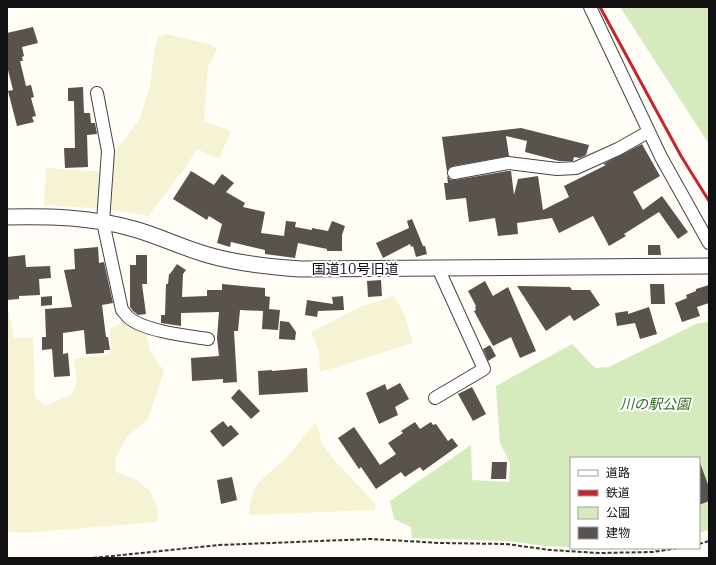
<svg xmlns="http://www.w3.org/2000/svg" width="716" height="565" font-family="'IBM Plex Serif','Noto Sans JP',serif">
	<rect width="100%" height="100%" fill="#fffdf5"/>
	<!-- farmland -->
	<g fill="#f6f3d4">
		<polygon points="166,34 210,44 217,49 208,67 204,121 231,131 219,159 197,149 185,168 148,216 107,209 44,205 46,168 108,172 110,157 139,121 150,86 154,52 158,38"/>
		<polygon points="394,296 404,314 413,343 320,372 319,351 311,332 360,307"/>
		<polygon points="7,303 14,338 33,338 35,397 45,406 71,395 77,383 74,359 111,354 110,329 124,321 145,330 150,351 164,371 148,419 126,438 115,460 116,472 135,479 149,490 158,509 157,522 24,533 7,531"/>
		<polygon points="316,422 322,443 333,459 375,503 375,510 249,515 250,504 254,489 262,479 287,457"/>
	</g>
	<!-- green -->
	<g fill="#d5ebbd">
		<polygon points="620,7 709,7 709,144"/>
		<polygon points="709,322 709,530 699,533 699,458 571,458 571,547 546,546 508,541 412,538 411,527 394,519 390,501 471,445 472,480 509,482 510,463 500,443 496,386 572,344 595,368 609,367 698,323"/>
	</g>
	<!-- building -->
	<g fill="#5a524d">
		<polygon points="33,27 38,43 22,47 24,56 22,57 23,61 20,61 26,86 31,85 34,97 31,98 36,116 32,117 34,122 17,126 8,91 13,90 7,66 7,33"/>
		<polygon points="83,87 84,113 90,113 91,123 95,123 97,134 87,135 88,167 65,168 64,148 75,148 74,101 68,101 68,88"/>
		<polygon points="521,128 589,145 586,155 580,158 574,157 573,161 559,161 525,152 527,141 506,136 509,156 453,166 449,168 447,172 442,137"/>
		<polygon points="642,144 660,176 633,192 643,210 662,196 688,232 678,239 659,212 624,234 626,236 609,246 593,216 559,233 552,218 517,223 518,234 498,236 495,218 469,222 466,198 446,200 444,183 448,183 447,176 451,180 455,180 508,171 511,171 514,195 518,179 538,176 543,210 569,197 564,186 606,165 603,164"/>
		<polygon points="191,171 214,185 222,174 234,183 226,192 245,203 243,207 265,212 261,233 284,236 286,221 296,222 295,227 312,230 312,228 328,231 332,221 345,226 342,235 342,251 327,251 327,249 298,243 295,258 265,254 265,250 231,242 230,247 217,243 222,224 209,216 207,220 173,199"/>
		<polygon points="412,219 423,246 425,246 427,254 416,257 413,246 411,247 410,244 383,258 376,243 409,228 407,221"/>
		<polygon points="648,245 660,245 661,255 648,255"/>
		<polygon points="98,247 99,263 104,262 113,303 102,305 106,337 108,337 110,350 104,350 104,353 86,354 84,330 63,333 63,354 68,353 70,376 54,377 52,349 42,350 42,337 46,337 45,309 72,307 64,270 75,269 74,249"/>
		<polygon points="25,255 26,267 50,266 51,278 39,279 40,295 19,296 19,299 7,300 7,257"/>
		<polygon points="136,255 147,255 147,284 142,284 146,314 138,315 133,311 130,307 130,265 136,265"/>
		<polygon points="177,264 186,270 183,274 182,297 207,296 207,290 222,290 222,284 265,288 265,296 270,297 269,309 280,310 278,330 262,329 263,311 240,310 238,331 234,331 237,382 223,383 223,379 192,381 191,358 219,356 217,338 219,312 181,313 181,326 161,323 161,315 165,315 166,284 168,284 169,274 170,274"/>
		<polygon points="381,280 382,296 368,297 367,281"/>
		<polygon points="485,281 493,296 508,287 536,351 520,358 511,337 493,346 474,311 476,310 475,307 476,306 468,291"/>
		<polygon points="650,284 664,284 665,304 651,304"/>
		<polygon points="709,285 709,303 697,307 700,316 682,322 675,303 687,298 686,295 696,291 696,289"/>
		<polygon points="517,286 570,287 572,290 590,290 600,305 574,321 570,315 546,331"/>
		<polygon points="52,296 52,305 41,306 41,297"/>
		<polygon points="343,296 344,310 318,311 317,317 305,315 307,300 333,304 332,297"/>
		<polygon points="649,307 657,334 640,339 635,323 617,326 615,313 628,311 628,314"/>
		<polygon points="280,321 289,322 296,332 295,340 279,339"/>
		<polygon points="490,345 496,356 488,361 483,349"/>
		<polygon points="307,368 308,392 259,395 258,371 272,370 272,371"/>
		<polygon points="400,383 409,399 395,407 398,415 379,424 366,393 385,384 387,390"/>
		<polygon points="472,387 486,414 473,421 458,394"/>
		<polygon points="239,389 260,411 251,419 231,398"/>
		<polygon points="223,421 228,427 231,425 239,434 223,447 210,431"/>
		<polygon points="415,422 420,429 431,422 433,425 436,424 448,441 452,438 458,446 423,471 420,467 405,477 401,472 376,489 361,467 359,469 338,438 354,427 380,465 396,454 388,443 403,433 401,431"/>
		<polygon points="492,462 507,462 506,479 491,479"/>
		<polygon points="699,463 700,463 709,487 709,501 699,505"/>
		<polygon points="232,477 237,500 221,504 217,480"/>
	</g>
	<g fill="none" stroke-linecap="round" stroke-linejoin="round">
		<defs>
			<g id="minor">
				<polyline points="590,7 661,157 709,243"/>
				<path d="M97,93L108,151L103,222L122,310C124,312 126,315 128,317C143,331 188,336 208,339"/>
				<polyline points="454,173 508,163 557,169 576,168 618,149 648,132"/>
				<polyline points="435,398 484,369 438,268"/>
			</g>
			<path id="tertiary" d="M7,217C49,216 93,217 134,229C159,236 183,248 208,255C239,264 270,267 301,269L709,266"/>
		</defs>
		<!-- minor casing -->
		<use href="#minor" stroke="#444" stroke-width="14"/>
		<!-- tertiary casing -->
		<use href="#tertiary" stroke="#444" stroke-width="17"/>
		<!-- path -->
		<g stroke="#333" stroke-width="2" stroke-dasharray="4 2" stroke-linecap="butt">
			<polyline points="699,544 709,541"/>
			<polyline points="93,558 219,545 371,539 440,543 506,544 550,550 599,553 653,552 678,548"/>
		</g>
		<!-- minor -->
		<use href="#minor" stroke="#fff" stroke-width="12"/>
		<!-- tertiary -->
		<use href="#tertiary" stroke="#fff" stroke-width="15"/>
		<!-- rail -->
		<polyline stroke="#c4262e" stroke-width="3" points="600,7 681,156 709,201"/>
	</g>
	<g text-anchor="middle" stroke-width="4" stroke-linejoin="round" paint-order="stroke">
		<!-- street labels -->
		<g font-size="14" fill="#111" stroke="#fff">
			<text x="355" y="274">国道10号旧道</text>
		</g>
		<!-- park labels -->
		<g font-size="14" font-style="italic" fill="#2f6b1f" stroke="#fff">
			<text x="655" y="409">川の駅公園</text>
		</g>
	</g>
	<!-- border -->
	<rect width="716" height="565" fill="none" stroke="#111111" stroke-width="16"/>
	<!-- legend -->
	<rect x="570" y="457" width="130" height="92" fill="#ffffff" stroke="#a0a0a0"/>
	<rect x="578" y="470" width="20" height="6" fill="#ffffff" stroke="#a0a0a0"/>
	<text x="606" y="477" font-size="12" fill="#111111">道路</text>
	<rect x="578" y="490" width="20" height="6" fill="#c4262e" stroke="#a0a0a0"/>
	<text x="606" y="497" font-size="12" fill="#111111">鉄道</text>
	<rect x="578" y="507" width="20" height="12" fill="#d5ebbd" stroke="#a0a0a0"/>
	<text x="606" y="517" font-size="12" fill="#111111">公園</text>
	<rect x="578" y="527" width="20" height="12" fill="#5a524d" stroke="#a0a0a0"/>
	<text x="606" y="537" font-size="12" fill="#111111">建物</text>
</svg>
